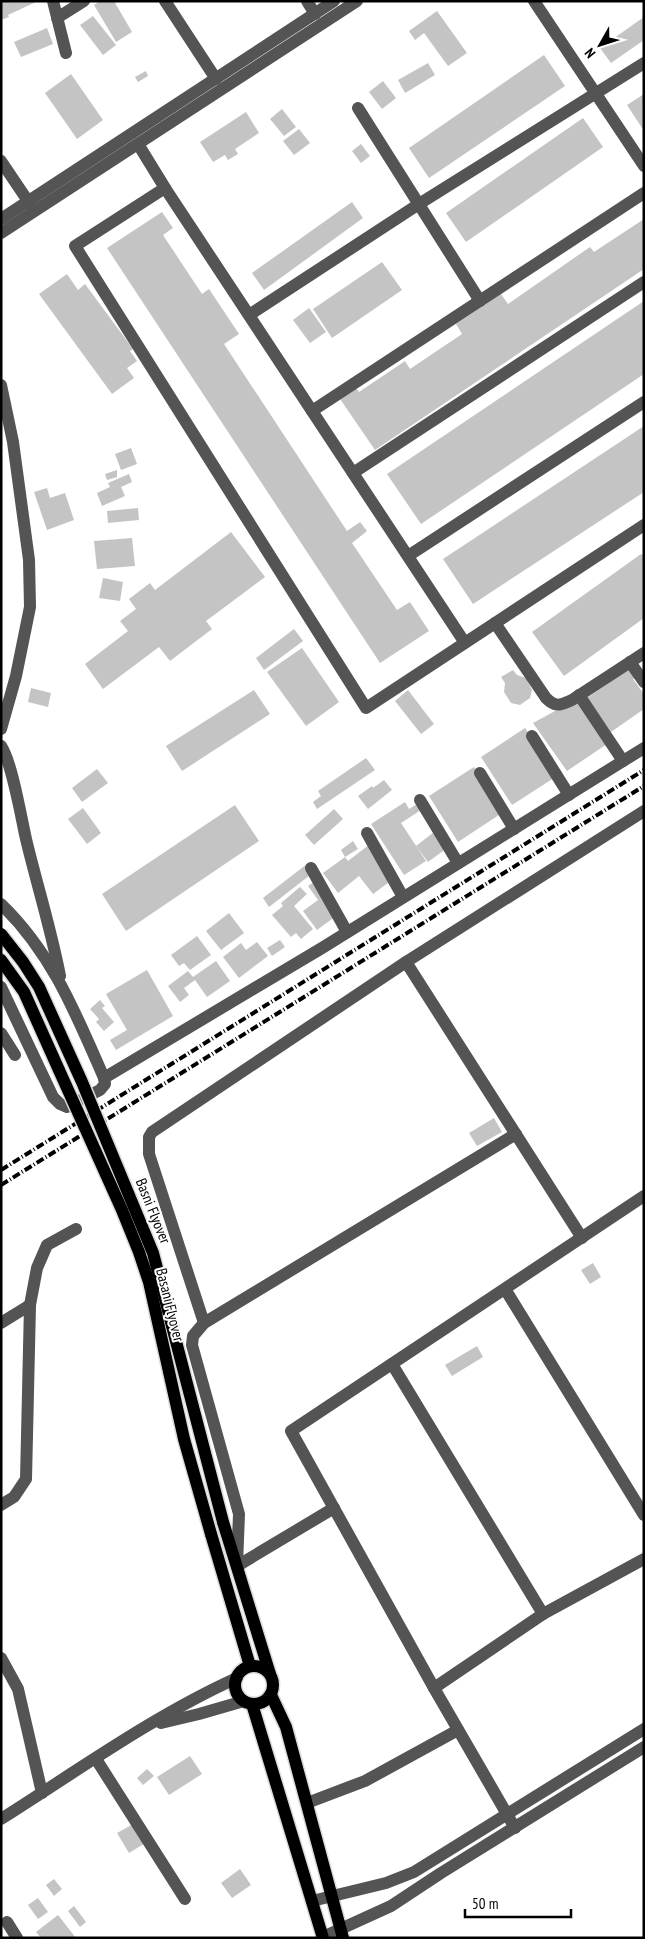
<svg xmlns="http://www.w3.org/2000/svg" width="645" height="1939" font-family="'PT Sans Narrow',sans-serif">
	<rect width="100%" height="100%" fill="#fff"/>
	<!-- building -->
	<g fill="#c4c4c4">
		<polygon points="1,1 38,1 8,15 9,17 1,20"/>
		<polygon points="100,1 114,1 132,32 116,42 94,5"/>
		<polygon points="437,11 467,53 448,66 424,33 415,40 409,31"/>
		<polygon points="93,16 116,45 103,55 80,25"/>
		<polygon points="644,17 644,40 611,63 600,48"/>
		<polygon points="47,28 53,44 21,57 14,42"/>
		<polygon points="544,55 565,86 429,178 409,148"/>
		<polygon points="428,63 435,75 405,93 398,80"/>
		<polygon points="146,71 148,76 138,82 135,77"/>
		<polygon points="71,74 103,120 77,139 45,93"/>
		<polygon points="383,81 396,98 382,109 369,92"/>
		<polygon points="644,94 644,131 627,105"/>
		<polygon points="282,109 296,127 284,136 270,119"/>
		<polygon points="246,112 259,133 235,149 238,154 228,160 225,155 213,162 200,142"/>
		<polygon points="583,118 603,147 466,242 446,213"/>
		<polygon points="299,129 310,143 294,155 283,141"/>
		<polygon points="361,144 370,156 361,163 352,151"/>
		<polygon points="352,202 363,218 264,290 252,273"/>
		<polygon points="162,212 173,228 163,235 202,294 209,289 239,334 224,344 347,531 360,522 367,531 352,543 397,610 410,602 429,631 380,663 107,248"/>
		<polygon points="644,219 644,269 375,450 338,396 354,385 359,392 405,361 410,369 462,334 456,324 501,294 508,304 590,247 594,252"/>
		<polygon points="382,262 402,290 332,338 313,309"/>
		<polygon points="67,274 78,290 85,284 133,349 130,351 137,361 127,368 134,378 112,394 39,294"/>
		<polygon points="644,301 644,374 421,524 387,474"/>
		<polygon points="309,308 326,332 310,343 293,320"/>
		<polygon points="644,426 644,492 473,604 443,559"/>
		<polygon points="131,448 137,464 121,470 115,454"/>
		<polygon points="117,470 117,477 107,480 105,474"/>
		<polygon points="129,474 132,482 121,487 125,496 102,506 97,493 110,487 108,483"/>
		<polygon points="47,488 50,498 65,493 74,520 47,530 34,492"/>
		<polygon points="138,508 139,520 108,523 107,511"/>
		<polygon points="231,532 265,577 206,621 212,629 170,661 159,647 103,689 85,664 128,631 120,621 136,609 129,599 150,583 155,590"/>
		<polygon points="132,538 135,566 97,569 94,541"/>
		<polygon points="641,554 644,556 644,618 564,676 532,632"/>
		<polygon points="103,578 123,582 120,601 99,598"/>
		<polygon points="294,629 303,641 264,670 256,658"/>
		<polygon points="302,648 339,702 306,726 267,672"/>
		<polygon points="630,668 637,677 633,679 644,694 644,709 611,732 587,698"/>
		<polygon points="513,670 517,675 526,678 532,690 530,698 520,705 511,703 504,692 505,683 501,677"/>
		<polygon points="31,688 51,693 48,707 28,702"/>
		<polygon points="254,690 270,714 182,771 166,746"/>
		<polygon points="408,690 434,724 421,734 395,701"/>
		<polygon points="577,699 607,744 567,771 533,723"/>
		<polygon points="525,728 557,776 512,805 481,757"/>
		<polygon points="366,758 375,770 317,809 313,802 321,796 318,791"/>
		<polygon points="474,767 502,813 458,842 429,796"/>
		<polygon points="97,769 108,783 82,802 72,788"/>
		<polygon points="384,780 392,790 368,809 358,796 372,786 373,788"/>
		<polygon points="405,802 409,809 417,804 421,810 401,823 426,861 404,875 371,824"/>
		<polygon points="235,805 259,841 126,931 102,894"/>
		<polygon points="83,808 101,833 87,844 68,819"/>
		<polygon points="334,809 343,819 314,845 305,835"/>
		<polygon points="438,829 447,848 428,862 416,846"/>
		<polygon points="353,841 358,849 345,857 341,850"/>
		<polygon points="370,844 392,880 373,894 359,876 338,893 323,873 345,857 348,861"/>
		<polygon points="307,864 314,872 269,907 263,898"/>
		<polygon points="317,880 336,916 317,930 303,911 318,900 308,886"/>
		<polygon points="300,887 307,894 294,906 313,929 301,939 296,933 291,937 272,915 283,906 281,903"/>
		<polygon points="229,913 244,933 221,950 206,931"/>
		<polygon points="197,936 211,955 190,970 184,963 179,966 171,955"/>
		<polygon points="280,940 285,947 272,956 267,948"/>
		<polygon points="257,942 268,956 239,978 223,957 241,943 246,950"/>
		<polygon points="216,961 230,981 207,997 195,980 184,988 189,995 180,1002 168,986 188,971 193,977"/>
		<polygon points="147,970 173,1016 116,1050 110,1040 127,1030 106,994"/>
		<polygon points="100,1000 105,1006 102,1008 114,1022 104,1031 96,1022 99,1019 90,1009"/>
		<polygon points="494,1118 502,1132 477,1146 469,1133"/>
		<polygon points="593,1263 601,1277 590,1284 581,1270"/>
		<polygon points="477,1346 483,1357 452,1376 445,1365"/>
		<polygon points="190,1756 202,1774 169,1795 157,1777"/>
		<polygon points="147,1769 154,1776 143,1785 137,1778"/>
		<polygon points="135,1823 147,1842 129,1853 117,1833"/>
		<polygon points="240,1869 251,1885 232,1898 221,1883"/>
		<polygon points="54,1879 62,1889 54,1896 46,1885"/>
		<polygon points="38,1898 48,1912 38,1919 28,1905"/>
		<polygon points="74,1906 86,1922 80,1927 68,1911"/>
		<polygon points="58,1915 76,1938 41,1938 36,1932"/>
	</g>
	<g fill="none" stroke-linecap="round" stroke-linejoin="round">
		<defs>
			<g id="major">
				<polyline points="1,960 24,992 59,1070"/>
				<polyline points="223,1522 270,1674"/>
				<polyline points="211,1534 250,1666"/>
				<circle cx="254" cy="1685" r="19"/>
				<polyline points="271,1695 286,1727 343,1938"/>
				<polyline points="252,1704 323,1938"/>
			</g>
		</defs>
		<!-- major casing -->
		<use href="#major" stroke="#dbdbdb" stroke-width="15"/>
		<!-- minor -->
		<g stroke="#545454" stroke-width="12">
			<polyline points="53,1 66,53"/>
			<polyline points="165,1 216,79"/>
			<polyline points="307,1 315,14"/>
			<polyline points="534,1 644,166"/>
			<polyline points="57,18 84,1"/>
			<polyline points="358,108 480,301"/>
			<polyline points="138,144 165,188"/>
			<polyline points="1,161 32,207"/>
			<polyline points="1,219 334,1"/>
			<polyline points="1,233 357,1"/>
			<polyline points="249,315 419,204 644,63"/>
			<polyline points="1,385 13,442 29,560 30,607 16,676 1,729"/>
			<polyline points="312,411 644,193"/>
			<polyline points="353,473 644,282"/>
			<polyline points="408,556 644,402"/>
			<path d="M495,623L546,698C556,708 560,705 572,700L644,653"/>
			<polyline points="465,643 165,188 75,246 366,708 644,525"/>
			<polyline points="630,662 644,682"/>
			<polyline points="579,695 623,761"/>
			<polyline points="532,736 569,795"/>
			<path d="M1,746C12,762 21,817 26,839C37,885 51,929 60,976"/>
			<polyline points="480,773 514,829"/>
			<polyline points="420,800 458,863"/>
			<polyline points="367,833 403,897"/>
			<polyline points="311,868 347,932"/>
			<path d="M1,904C52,953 76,1014 104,1078L105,1084L100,1090L67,1107L60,1104L53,1097L1,987"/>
			<polyline points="406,962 644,811"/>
			<polyline points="1,1033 15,1055"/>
			<polyline points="104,1078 322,948 644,748"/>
			<polyline points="505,1289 644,1515"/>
			<polyline points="1,1323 30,1305"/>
			<polyline points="204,1323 149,1154 149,1137 152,1132 406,962 582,1238"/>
			<polyline points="392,1364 543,1614"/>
			<polyline points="1,1505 14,1497 26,1479 30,1305 37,1268 47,1245 76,1229"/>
			<polyline points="237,1565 239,1514 192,1345 193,1336 204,1323 516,1134"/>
			<polyline points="237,1566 334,1508"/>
			<polyline points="1,1658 18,1689 42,1793"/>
			<polyline points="434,1688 543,1614 644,1559"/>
			<polyline points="161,1723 199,1714 244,1701"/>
			<polyline points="96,1759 185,1899"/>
			<polyline points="307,1803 365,1781 458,1730"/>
			<path d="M1,1819C77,1771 155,1715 237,1678"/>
			<polyline points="515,1828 434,1688 291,1431 644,1196"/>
			<polyline points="312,1901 386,1883 414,1872 644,1729"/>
			<polyline points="7,1922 17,1938"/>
			<polyline points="323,1937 391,1906 441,1873 644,1747"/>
		</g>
		<!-- major -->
		<use href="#major" stroke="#000" stroke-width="12"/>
		<!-- rail -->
		<g stroke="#000" stroke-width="4" stroke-dasharray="8 2.5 1 2.5" stroke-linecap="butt">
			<polyline points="1,1170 644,770"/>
			<polyline points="1,1185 644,786"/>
		</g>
		<defs>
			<g id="major-bridge">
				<polyline points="1,934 23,962 39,987 82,1082 153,1253 223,1522"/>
				<polyline points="59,1070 122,1210 139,1252 149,1282 184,1439 211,1534"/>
			</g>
		</defs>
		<!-- major-bridge casing -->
		<use href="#major-bridge" stroke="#dbdbdb" stroke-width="15" stroke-linecap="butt"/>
		<!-- major-bridge -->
		<use href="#major-bridge" stroke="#000" stroke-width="12"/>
	</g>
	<g text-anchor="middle" stroke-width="4" stroke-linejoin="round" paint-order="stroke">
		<!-- street labels -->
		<g font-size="15" fill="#000" stroke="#fff">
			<text transform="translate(153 1211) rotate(68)" y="5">Basni Flyover</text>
			<text transform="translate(170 1305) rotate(76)" y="5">Basani Flyover</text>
		</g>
	</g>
	<!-- border -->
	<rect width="645" height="1939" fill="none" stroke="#000000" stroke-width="5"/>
	<!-- north arrow -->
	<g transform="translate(600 45) rotate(231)" stroke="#ffffff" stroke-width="4" paint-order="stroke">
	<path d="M0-4L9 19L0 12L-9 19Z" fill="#000000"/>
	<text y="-8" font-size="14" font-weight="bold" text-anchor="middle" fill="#000000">N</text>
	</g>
	<!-- scale -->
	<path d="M465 1909v8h106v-8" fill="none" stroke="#000000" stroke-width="2.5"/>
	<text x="472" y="1909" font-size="15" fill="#000000" stroke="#ffffff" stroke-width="4" paint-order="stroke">50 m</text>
</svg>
